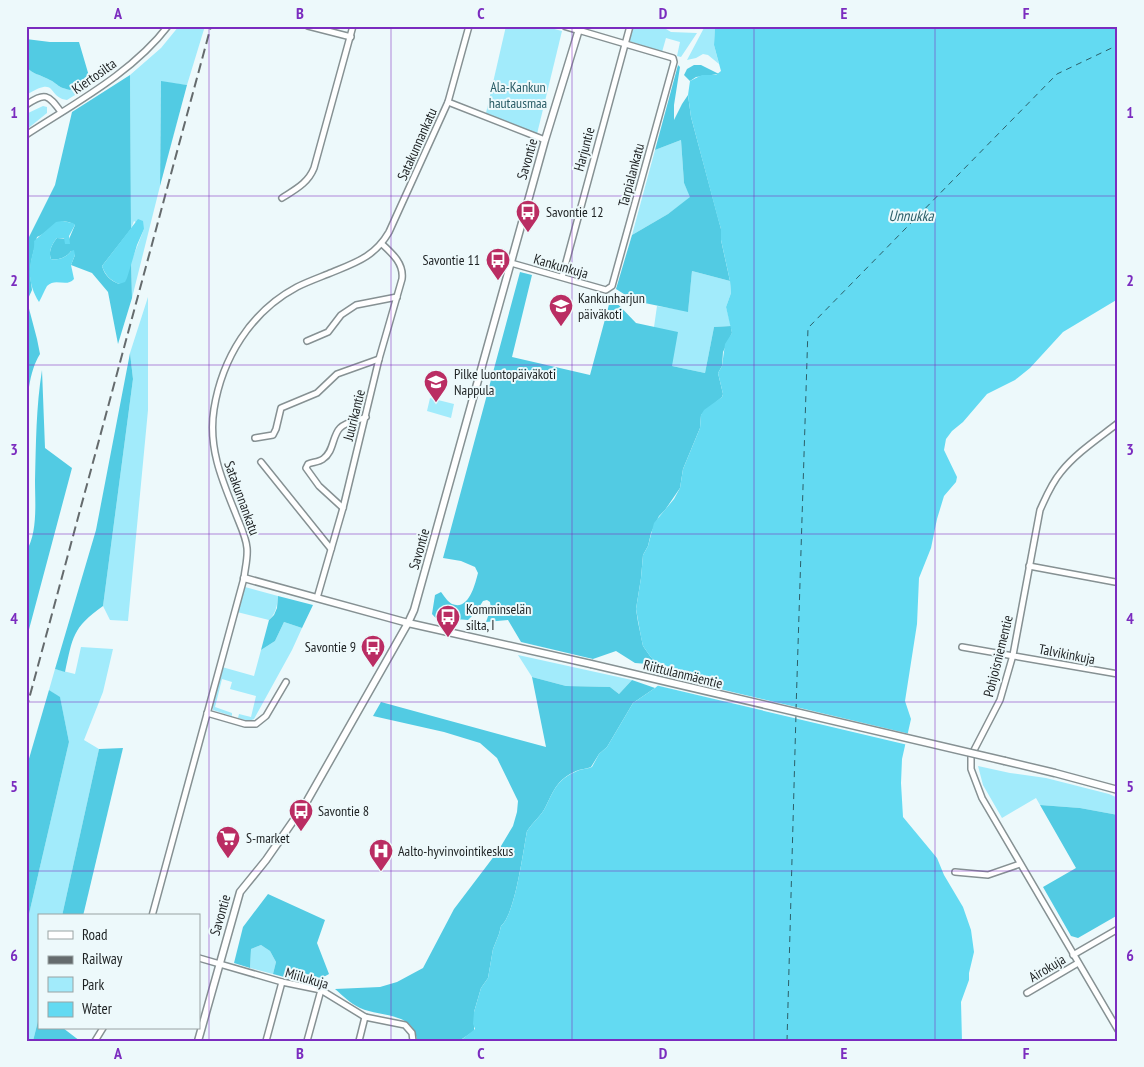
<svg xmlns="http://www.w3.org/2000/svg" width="1144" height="1067" font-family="'PT Sans Narrow',sans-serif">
	<rect width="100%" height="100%" fill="#edf9fb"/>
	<!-- green -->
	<g fill="#a2ebfb">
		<polygon points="179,26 205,26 187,85 161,82 160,186 132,298 131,262 144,229 134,221 131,229 130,75 161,48"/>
		<polygon points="506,26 543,26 562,31 537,134 486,113"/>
		<polygon points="634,26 661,26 671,32 697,33 681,57 677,56 680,42 666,38 662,52 629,41"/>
		<polygon points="705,26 715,26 714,45 719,64 708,55 703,54 696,58 687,60"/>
		<path d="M26,67C34,75 39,74 48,79C59,84 56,87 70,90L89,76L91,85L67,100C46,97 59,75 26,95Z"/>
		<polygon points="43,106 47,107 47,113 26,130 26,114"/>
		<polygon points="681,140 684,183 691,197 668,214 632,235 655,150"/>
		<polygon points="692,271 730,281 731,293 726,307 731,326 714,327 705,373 672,366 654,327 657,306 688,311"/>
		<polygon points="148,297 148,410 128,621 110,620 103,606 133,379 130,353"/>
		<polygon points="430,398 454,404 451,418 427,411"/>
		<path d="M245,587L278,596C277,606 276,613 269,620L237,612Z"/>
		<polygon points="284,622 302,628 292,650 254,719 249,721 238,718 239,714 251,717 256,696 230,689 232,682 222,679 215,707 232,713 232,716 213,710 212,703 222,667 254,676 261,650 275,641"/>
		<polygon points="81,647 113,649 103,692 84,740 99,749 62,916 39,916 39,1017 33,1041 26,1041 26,927 69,742 60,698 49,690 55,669 75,674"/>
		<polygon points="518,655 632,680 619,694 610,687 566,686 532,677"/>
		<polygon points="978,766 1010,773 1046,778 1109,794 1118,798 1118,815 1080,808 1040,805 1036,798 1002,818 983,785"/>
		<polygon points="261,945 270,951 276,962 273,974 250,968 251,949"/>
	</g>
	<!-- forest -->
	<g fill="#52cbe3">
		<path d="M26,39L50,42H79L89,76L70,90C56,87 59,84 48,79C39,74 34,75 26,67Z"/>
		<polygon points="678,65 680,67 674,105 674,120 682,104 688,95 691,117 721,229 721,240 730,281 692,271 688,312 635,301 616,289 632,235 668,214 690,197 684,183 681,140 655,150"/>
		<polygon points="694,65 701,65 719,74 696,77 690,81 684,75 687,69"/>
		<path d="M130,75L131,229L102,266C105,276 110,280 119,284L131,262L132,298L118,344L108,292L92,273L71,265L75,255L71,251C67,257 58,261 51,259C48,252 52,244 57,238L69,239L75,225C58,214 51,231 37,237L31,262L30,275L32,290L27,301L37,339L40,354C18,389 31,460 26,502V243L55,185L72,112Z"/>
		<polygon points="161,81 187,85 160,186"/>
		<path d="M520,272L532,275L512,357L590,375L611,297L636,323L678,332L672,366L705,373L714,327L731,326L732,333L723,352L722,366L718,373L723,394L722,397L701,415L700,428L683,469L680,488L665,510L659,516L651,533L648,546L643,555L641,578L636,609L638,622L643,646L650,656L660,665L635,663L616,651L593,659L521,642L508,620L486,622L491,608L490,602L487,600L483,601L476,612L468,620C453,617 442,627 432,614L435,595L441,592C444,596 448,602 452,604C469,611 475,584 478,573L475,567L461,561L443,558Z"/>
		<path d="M130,353L133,379L103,606C72,628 73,637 65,672L55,669L96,530Z"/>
		<path d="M42,370L45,448L72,468L27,637L26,552C38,532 35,503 35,481C36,444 36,407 42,370Z"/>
		<polygon points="278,596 313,605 302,628 284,622 275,641 261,650 269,620 274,615 277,608"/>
		<path d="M532,677L566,686L610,687L619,694L632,680L655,688L633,703L607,747L599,754L591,767C586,769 581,769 576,771C557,780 555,788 546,806C542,815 533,822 527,831C523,852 515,915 501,926L499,934L493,949L488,978L481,988L474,1012V1031L459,1041H417C415,1012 380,1017 360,1008C350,1003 343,996 335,989L380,987L397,982L423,968L454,909L498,851L513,826L517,812L518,801L497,758L480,743L444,732L373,716L381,702L546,747Z"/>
		<polygon points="49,690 60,697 69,742 26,927 26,769"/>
		<polygon points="123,748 83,916 62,916 99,749"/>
		<polygon points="1040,805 1080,808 1118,815 1118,915 1078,938 1071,936 1043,887 1076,868"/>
		<polygon points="268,894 325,920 317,943 329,974 320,979 314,985 273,974 276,962 270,951 261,945 251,949 250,968 234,963 243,927"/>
		<polygon points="39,1017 39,1028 63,1028 80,1041 33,1041"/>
	</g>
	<!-- water -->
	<g fill="#63daf2">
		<path d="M715,26H1118V299L1063,332L1030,368L1015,380L987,394L963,422L952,431L946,439L944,450L957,477L956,482L944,496L937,519L931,548L919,578L917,624L905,701L911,719L902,759L901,783L903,817L937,858L944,875L963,907L971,930L974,952L969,973V980L961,1002L962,1041H460L475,1029L473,1024L474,1012L481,988L488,978L493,949L499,934L501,926C515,915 523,852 527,831C533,822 542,815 546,806C555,788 557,780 577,771C581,769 587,769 592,767L599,754L607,747L633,703L655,688L672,674L667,668L660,665L650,656L643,646L641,637L636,609L641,578L643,555L648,546L654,523L674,499L680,488L683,469L700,428L701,415L704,410L722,397L723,394L718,373L722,366L725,344L732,333L726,307L731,293L730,281L721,240V229L718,219L691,117L688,95L690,81L702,75H716L721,71L714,45Z"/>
		<path d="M138,219L143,221L144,229L137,245L127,278L125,282L119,284C110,280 105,275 102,266Z"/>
		<path d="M62,221L73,223L75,225L69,236L70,244H65L64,238H57C52,244 48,252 51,259C58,261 67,257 71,251L74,250L75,255L71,265L74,279C66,288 56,277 47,286C44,291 42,297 39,302C31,289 28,276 31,261C32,254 35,248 34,241L56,222Z"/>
	</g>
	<!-- pier -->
	<polygon fill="#edf9fb" points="665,676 910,734 908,745 655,685"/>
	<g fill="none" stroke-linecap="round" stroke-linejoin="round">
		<!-- ferry -->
		<g stroke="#2c5f69" stroke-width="1" stroke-dasharray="6 5" stroke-linecap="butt">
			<polyline points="796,710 808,328 1057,74 1118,45"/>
			<polyline points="787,1041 796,714"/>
		</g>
		<defs>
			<g id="minor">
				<polyline points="308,26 351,37"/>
				<polyline points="448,102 545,140"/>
				<path d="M26,105C45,92 48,94 61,112"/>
				<path d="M26,135C75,103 132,73 168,26"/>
				<path d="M282,198C296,189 308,183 314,168L353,26"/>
				<polyline points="511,263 606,290 612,286 674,62 673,58 578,30"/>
				<polyline points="562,277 630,26"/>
				<polyline points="307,341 328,332 341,315 356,305 397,297"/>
				<path d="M1118,423C1099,438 1076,453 1061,472C1051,484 1046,497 1040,510L1013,655L1000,700L971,756V769L982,798L1118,1030"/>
				<polyline points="255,438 273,435 276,429 281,408 317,393 337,374 379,359"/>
				<polyline points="261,462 331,549"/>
				<path d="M343,508L319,486L306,468L308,464C313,462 319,462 323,459C334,452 332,436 340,428C347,421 358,421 366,417"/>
				<polyline points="1029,566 1115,582"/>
				<path d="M317,598L343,508L379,359L402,279C404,264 393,254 382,244"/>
				<polyline points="962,647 1118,674"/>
				<polyline points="207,713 245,724 256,724 266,716 286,682"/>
				<polyline points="955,872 988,875 1020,864"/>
				<path d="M152,916L244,578C245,568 248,558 247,548C246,536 239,523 235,512C221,478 208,446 214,409C222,359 250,312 297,287C307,282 318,278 328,274C354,263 374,258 389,232L448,102L469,26"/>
				<polyline points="1073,955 1118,929"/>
				<polyline points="199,958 282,982 321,990 365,1017 405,1025 412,1033 413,1041"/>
				<polyline points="1027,993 1078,963"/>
				<polyline points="95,1041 103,1028"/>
				<polyline points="266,1041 282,982"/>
				<polyline points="307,1041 321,990"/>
				<polyline points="359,1041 365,1017"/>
			</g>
			<g id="tertiary">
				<polyline points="565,26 578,30"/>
				<polyline points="244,578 408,623 591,664"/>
				<polyline points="1005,761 1055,773 1118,790"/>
				<polyline points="198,1041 240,892 266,860 307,801 408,623 414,610 545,140 580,26"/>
			</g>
		</defs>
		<!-- minor casing -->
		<use href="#minor" stroke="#869193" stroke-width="8"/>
		<!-- tertiary casing -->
		<use href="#tertiary" stroke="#869193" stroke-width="9"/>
		<!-- minor -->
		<use href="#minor" stroke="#fff" stroke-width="5"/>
		<!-- tertiary -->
		<use href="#tertiary" stroke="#fff" stroke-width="6"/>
		<!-- rail -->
		<polyline stroke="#656b6d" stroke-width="2" stroke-dasharray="10 5" stroke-linecap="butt" points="26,710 211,26"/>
		<defs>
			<polyline id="tertiary-bridge" points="591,664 1005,761"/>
		</defs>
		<!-- tertiary-bridge casing -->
		<use href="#tertiary-bridge" stroke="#869193" stroke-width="9" stroke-linecap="butt"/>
		<!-- tertiary-bridge -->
		<use href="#tertiary-bridge" stroke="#fff" stroke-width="6"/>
	</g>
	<!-- grid -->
	<path fill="none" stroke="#7b2cbf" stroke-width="1" stroke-opacity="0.55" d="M209,26V1041M391,26V1041M572,26V1041M754,26V1041M935,26V1041M26,196H1118M26,365H1118M26,534H1118M26,702H1118M26,871H1118"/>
	<!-- icons -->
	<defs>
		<symbol id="bus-pin" viewBox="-11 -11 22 30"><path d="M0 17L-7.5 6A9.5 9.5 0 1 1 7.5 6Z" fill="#ba2d63" stroke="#edf9fb"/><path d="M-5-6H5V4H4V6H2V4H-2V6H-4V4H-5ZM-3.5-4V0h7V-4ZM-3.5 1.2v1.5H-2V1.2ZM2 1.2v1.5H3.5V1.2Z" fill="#fff"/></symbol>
		<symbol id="school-pin" viewBox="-11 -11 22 30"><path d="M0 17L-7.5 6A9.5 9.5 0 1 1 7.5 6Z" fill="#ba2d63" stroke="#edf9fb"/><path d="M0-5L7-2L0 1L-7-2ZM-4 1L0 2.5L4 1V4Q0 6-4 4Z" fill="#fff"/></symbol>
		<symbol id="supermarket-pin" viewBox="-11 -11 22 30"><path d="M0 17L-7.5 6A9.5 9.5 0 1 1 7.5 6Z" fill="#ba2d63" stroke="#edf9fb"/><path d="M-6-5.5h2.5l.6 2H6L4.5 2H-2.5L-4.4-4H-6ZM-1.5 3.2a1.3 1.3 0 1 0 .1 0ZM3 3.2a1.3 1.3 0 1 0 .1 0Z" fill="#fff"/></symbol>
		<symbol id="hospital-pin" viewBox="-11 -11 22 30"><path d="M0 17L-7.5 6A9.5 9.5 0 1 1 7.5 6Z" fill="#ba2d63" stroke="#edf9fb"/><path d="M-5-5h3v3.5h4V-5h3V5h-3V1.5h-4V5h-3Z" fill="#fff"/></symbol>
	</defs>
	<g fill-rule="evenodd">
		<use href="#bus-pin" x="514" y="198" width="28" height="38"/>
		<use href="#bus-pin" x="484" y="246" width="28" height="38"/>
		<use href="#school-pin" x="547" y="292" width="28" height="38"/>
		<use href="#school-pin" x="422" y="368" width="28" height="38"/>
		<use href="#bus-pin" x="434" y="603" width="28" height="38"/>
		<use href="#bus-pin" x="359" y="633" width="28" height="38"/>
		<use href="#bus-pin" x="287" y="797" width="28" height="38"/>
		<use href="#supermarket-pin" x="214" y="824" width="28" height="38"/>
		<use href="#hospital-pin" x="367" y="837" width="28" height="38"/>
	</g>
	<g text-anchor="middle" stroke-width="4" stroke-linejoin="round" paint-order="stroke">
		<!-- street labels -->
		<g font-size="14" fill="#1d2122" stroke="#edf9fb">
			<text transform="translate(94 76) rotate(-35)" y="5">Kiertosilta</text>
			<text transform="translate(417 144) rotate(-66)" y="5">Satakunnankatu</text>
			<text transform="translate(584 149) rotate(-75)" y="5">Harjuntie</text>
			<text transform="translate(527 159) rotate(-74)" y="5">Savontie</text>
			<text transform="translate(631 175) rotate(-75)" y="5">Tarpialankatu</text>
			<text transform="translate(561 266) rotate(16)" y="5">Kankunkuja</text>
			<text transform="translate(354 415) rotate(-76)" y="5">Juurikantie</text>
			<text transform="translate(242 498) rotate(70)" y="5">Satakunnankatu</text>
			<text transform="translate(419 549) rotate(-74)" y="5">Savontie</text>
			<text transform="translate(1067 654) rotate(11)" y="5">Talvikinkuja</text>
			<text transform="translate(998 656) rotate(-76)" y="5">Pohjoisniementie</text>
			<text transform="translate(683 674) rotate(14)" y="5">Riittulanmäentie</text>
			<text transform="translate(220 915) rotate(-74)" y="5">Savontie</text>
			<text transform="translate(1047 968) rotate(-31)" y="5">Airokuja</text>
			<text transform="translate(307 978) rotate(16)" y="5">Miilukuja</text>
		</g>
		<!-- park labels -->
		<g font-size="14" fill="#285b65" stroke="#edf9fb">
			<text x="518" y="92">Ala-Kankun<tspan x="518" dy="16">hautausmaa</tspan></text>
		</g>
		<!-- poi labels -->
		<g font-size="14" fill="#1d2122" stroke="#edf9fb" text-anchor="start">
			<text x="546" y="217">Savontie 12</text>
			<text x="480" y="265" text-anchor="end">Savontie 11</text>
			<text x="578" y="303">Kankunharjun<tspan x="578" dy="16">päiväkoti</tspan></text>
			<text x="454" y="379">Pilke luontopäiväkoti<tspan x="454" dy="16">Nappula</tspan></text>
			<text x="466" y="614">Komminselän<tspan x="466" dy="16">silta, I</tspan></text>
			<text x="356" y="652" text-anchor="end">Savontie 9</text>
			<text x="318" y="816">Savontie 8</text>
			<text x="246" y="843">S-market</text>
			<text x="398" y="856">Aalto-hyvinvointikeskus</text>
		</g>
		<!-- water labels -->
		<g font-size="15" font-style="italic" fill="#2c5f69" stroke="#edf9fb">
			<text x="911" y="221">Unnukka</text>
		</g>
	</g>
	<!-- border -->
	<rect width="1144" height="1067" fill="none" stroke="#edf9fb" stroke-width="55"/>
	<!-- legend -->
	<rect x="38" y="914" width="162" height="115" fill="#edf9fb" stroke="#9aa3a4"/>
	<rect x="48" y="931" width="25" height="8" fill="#ffffff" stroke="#9aa3a4"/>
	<text x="82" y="940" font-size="15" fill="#1d2122">Road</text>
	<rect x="48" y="956" width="25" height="8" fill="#656b6d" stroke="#9aa3a4"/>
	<text x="82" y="964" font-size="15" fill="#1d2122">Railway</text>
	<rect x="48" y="977" width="25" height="15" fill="#a2ebfb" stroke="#9aa3a4"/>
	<text x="82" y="990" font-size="15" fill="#1d2122">Park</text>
	<rect x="48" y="1002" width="25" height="15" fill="#63daf2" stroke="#9aa3a4"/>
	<text x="82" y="1014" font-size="15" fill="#1d2122">Water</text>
	<rect x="28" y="28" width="1088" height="1012" fill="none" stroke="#7b2cbf" stroke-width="2"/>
	<g font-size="16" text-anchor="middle" font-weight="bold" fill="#7b2cbf">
		<text x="118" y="19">A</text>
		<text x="300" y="19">B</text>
		<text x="481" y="19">C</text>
		<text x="663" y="19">D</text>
		<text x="844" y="19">E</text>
		<text x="1026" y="19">F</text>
		<text x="14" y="118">1</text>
		<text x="1130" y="118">1</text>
		<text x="14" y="286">2</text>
		<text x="1130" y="286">2</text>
		<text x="14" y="455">3</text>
		<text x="1130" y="455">3</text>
		<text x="14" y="624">4</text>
		<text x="1130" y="624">4</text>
		<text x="14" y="792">5</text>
		<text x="1130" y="792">5</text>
		<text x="14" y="961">6</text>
		<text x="1130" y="961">6</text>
		<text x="118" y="1059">A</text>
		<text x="300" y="1059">B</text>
		<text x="481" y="1059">C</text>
		<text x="663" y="1059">D</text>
		<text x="844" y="1059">E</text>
		<text x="1026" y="1059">F</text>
	</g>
</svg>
